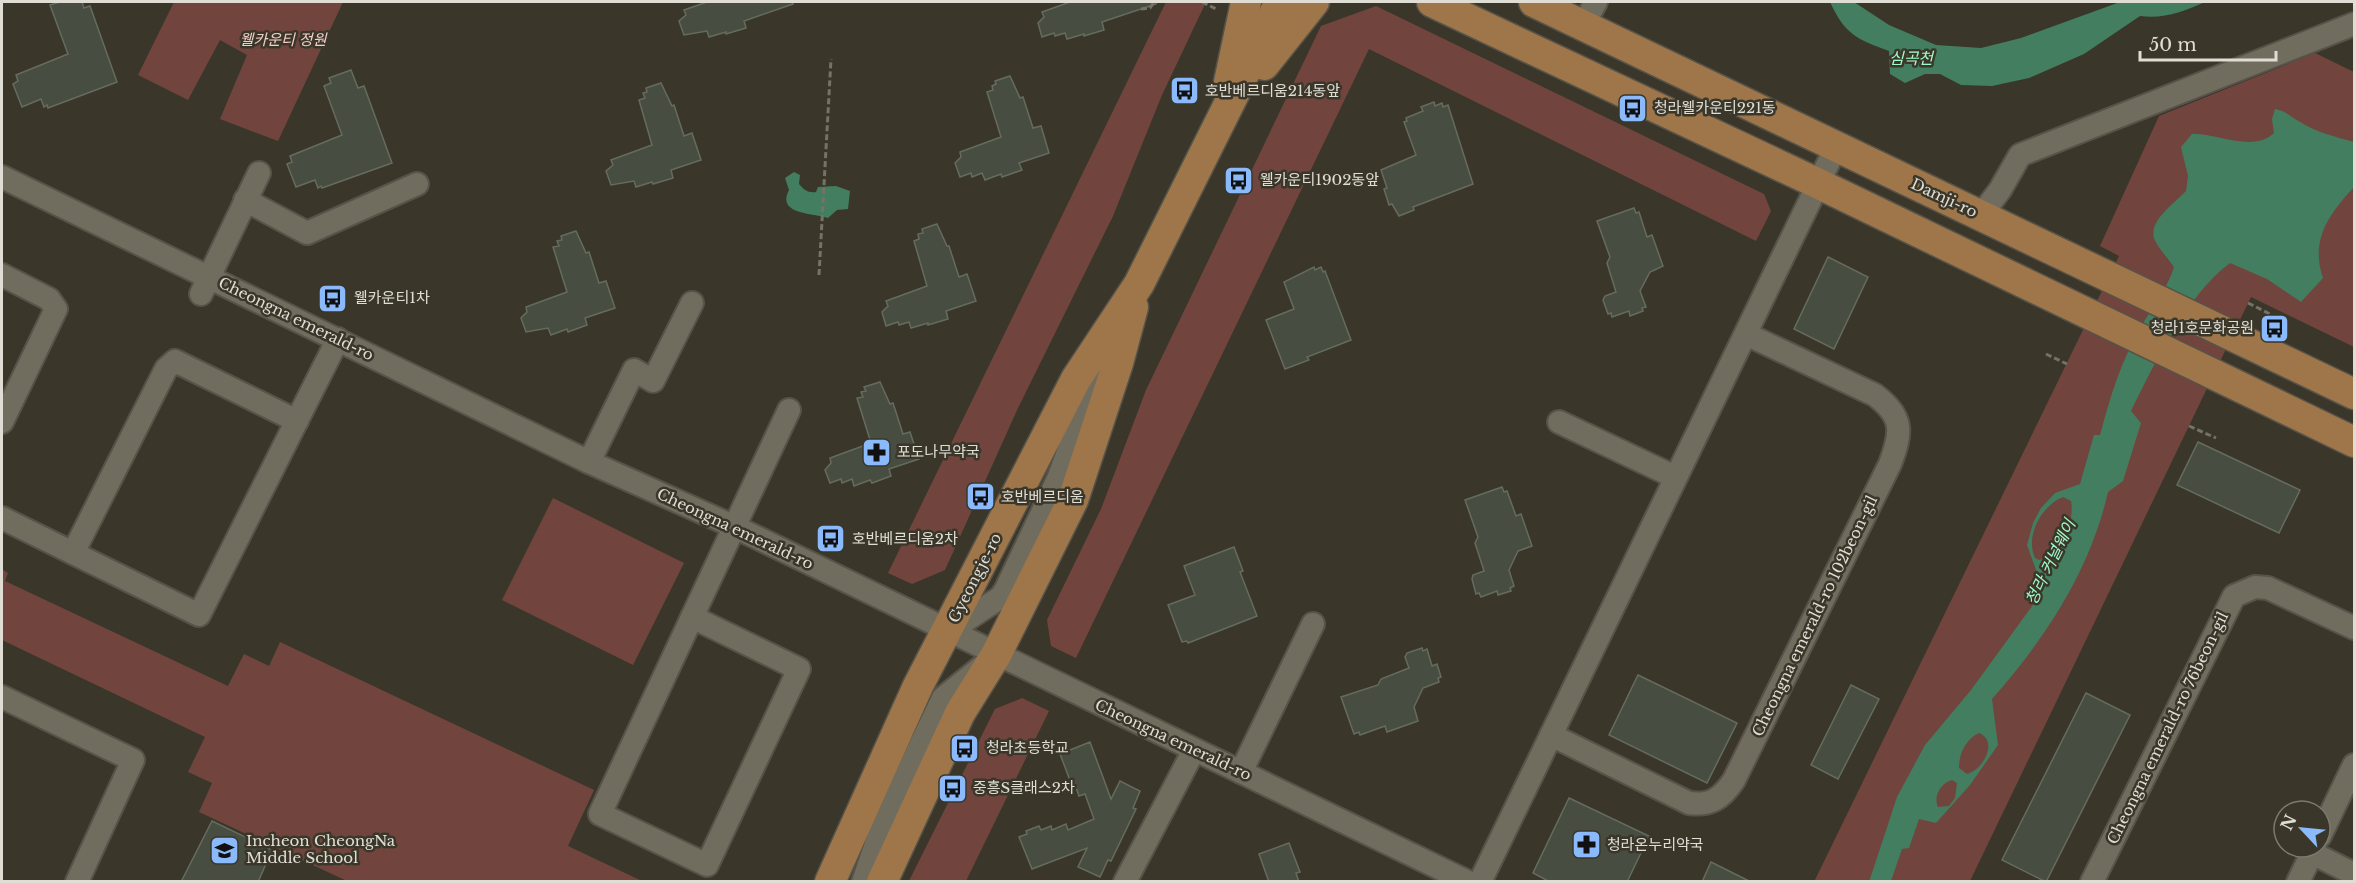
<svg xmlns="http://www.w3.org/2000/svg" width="2356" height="883" font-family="'Libre Baskerville','Noto Sans KR',serif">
	<rect width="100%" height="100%" fill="#3a372a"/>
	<!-- green -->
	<g fill="#71453e">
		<polygon points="174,2 343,2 278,141 220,119 247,55 220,40 188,100 138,75"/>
		<polygon points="1166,2 1206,2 1162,95 1113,216 1018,408 945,570 912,584 888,573"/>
		<polygon points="1376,6 1764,194 1771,211 1756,241 1369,49 1076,658 1051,646 1047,620 1101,509 1146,390 1321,26"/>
		<polygon points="2315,53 2354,72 2354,347 2251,297 1970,881 1814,882 2119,256 2100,246 2159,116"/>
		<polygon points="553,498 684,563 633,665 502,600"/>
		<polygon points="2,569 8,573 5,581 228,686 244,654 269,666 280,642 594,790 568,846 642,881 347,881 199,812 212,783 188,772 205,737 2,640"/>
		<polygon points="1022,698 1049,711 966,881 909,881 995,709"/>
	</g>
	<!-- water -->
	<g fill="#427e5f" fill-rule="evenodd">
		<path d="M1830,2H1854L1889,25L1936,45L1981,48L2021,38L2120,2H2205C2183,12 2164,19 2140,16L2084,54L2029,78L1992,86L1961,85L1940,74H1925L1905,83L1890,74L1889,51C1856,39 1845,34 1830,2Z"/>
		<path d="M2275,109C2286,111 2290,116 2300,122C2316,132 2336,137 2354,142V187C2329,214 2310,240 2323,278L2301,302L2267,279L2230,263C2186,296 2155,363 2131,411L2141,423L2123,481L2108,492C2090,571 2045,639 1992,699L1998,745L1970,785L1936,823L1919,819L1909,848L1902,849L1891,881L1869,882L1897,797L1925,745L1971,690L2038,598L2033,590L2040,581L2027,545L2033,523L2041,508L2055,493L2080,484L2094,435H2100C2110,397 2121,361 2141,327C2152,307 2167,290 2174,267C2168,258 2157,247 2154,238C2149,220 2175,203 2186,191L2188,176L2181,147L2192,134C2218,133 2253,153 2274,133L2272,119ZM2063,497L2071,501C2075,521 2061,557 2039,560L2035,558C2025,536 2041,506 2063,497ZM1979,733C1999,741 1983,770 1967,774L1959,768C1959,753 1966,739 1979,733ZM1952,780L1957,783L1955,798L1949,806L1938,807C1933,796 1941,783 1952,780Z"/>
		<path d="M794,172L800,175L799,184C804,190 808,193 816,192L818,187L836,186L850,191L848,209L837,210L828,218C814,213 776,215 789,190L785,178Z"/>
	</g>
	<!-- building -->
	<g fill="#474d40" stroke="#656c5e" stroke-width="1.5">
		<polygon points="60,2 82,2 84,8 90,6 117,82 48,108 47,105 44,107 41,99 22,107 13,84 18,81 16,75 68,54 50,5"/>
		<polygon points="707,2 792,2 793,4 744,21 746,28 726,34 726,32 709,37 707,31 684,35 679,21 686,15 684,10"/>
		<polygon points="1070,2 1156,2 1156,4 1102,22 1104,30 1084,36 1084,34 1067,39 1065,33 1055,36 1054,33 1042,37 1038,23 1044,17 1042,12"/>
		<polygon points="351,70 358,88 364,86 392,163 322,188 321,186 318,188 315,180 296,187 287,164 292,162 290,156 342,135 324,86 331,83 329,78"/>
		<polygon points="1010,76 1020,98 1023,97 1033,128 1041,126 1049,153 1019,163 1022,170 1002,177 1001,174 985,180 982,173 972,177 971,173 960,177 955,163 961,157 960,152 1001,137 987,92 993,90 992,86 996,84 995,81"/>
		<polygon points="661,83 672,106 674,105 684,136 692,133 701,160 671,170 673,178 653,184 652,182 636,187 634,181 611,185 606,171 613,165 611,160 652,145 639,100 645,98 643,93 647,92 646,88"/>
		<polygon points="1434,102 1435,106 1442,103 1443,107 1448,105 1473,184 1413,207 1414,210 1399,216 1392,204 1389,205 1384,189 1387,188 1381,170 1416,155 1404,122 1407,121 1406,118 1423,111 1421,107"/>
		<polygon points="1634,208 1636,213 1639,212 1647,237 1652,235 1663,266 1650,272 1640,291 1646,307 1642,308 1643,311 1630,316 1629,311 1612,317 1611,313 1608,314 1603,300 1605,296 1616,292 1607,263 1610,257 1597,221"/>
		<polygon points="937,224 947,246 949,246 959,277 967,274 976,301 946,311 948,319 928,325 928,323 911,328 909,322 899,325 898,322 886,326 882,312 888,306 886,301 927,286 914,241 919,239 918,234 923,233 922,229"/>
		<polygon points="576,231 586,253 589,252 599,283 606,281 615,308 585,318 587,325 568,332 567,329 551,335 548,328 526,332 521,318 527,312 526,307 567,292 553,247 559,246 557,241 562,240 561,236"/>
		<polygon points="1828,257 1868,277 1834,349 1794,329"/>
		<polygon points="1314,267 1315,270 1321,267 1323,272 1325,271 1351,340 1307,357 1309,360 1285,369 1266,320 1294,309 1284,282"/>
		<polygon points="880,382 890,404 893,403 903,434 910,432 919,459 889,469 891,476 872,483 870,480 854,486 852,479 842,483 841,479 830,483 825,470 831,463 830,458 871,443 857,398 863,397 861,392 866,391 864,387"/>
		<polygon points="2198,442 2300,490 2279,533 2177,485"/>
		<polygon points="1502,487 1504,492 1507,491 1516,516 1521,514 1532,546 1518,551 1509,570 1514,586 1510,588 1511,591 1498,595 1497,591 1481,597 1479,593 1476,594 1472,579 1473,575 1484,571 1475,543 1478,537 1465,500"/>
		<polygon points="1234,547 1243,571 1240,572 1257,616 1188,643 1187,641 1182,642 1168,605 1195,595 1184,566"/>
		<polygon points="1422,648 1423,651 1427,649 1432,666 1437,664 1441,677 1438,678 1439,682 1423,688 1414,707 1418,721 1387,732 1385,726 1360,735 1359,732 1354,734 1341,697 1378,685 1381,679 1409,668 1405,657 1407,653"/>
		<polygon points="1638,675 1737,723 1707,783 1609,735"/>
		<polygon points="1851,685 1879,699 1838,779 1811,765"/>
		<polygon points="2086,693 2130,715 2046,882 2002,860"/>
		<polygon points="1090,742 1111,799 1120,781 1140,791 1133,808 1136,809 1111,861 1108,860 1100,877 1078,867 1087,848 1032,869 1019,837 1027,834 1026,831 1039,826 1041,830 1051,826 1052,830 1066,824 1068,830 1094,819 1085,794 1079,796 1074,782 1071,783 1060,754"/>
		<polygon points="1569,798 1649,836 1627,882 1550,882 1533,873"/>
		<polygon points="212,821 272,850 258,882 181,882"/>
		<polygon points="1289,843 1300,872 1296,873 1299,882 1269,882 1259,854"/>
		<polygon points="1711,862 1751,882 1702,882"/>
	</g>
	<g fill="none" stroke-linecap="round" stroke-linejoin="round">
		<defs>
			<g id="minor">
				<polyline points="1583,25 1596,2"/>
				<polyline points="2,177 589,462 733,526 1468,882"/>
				<polyline points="245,200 307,233 417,184"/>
				<polyline points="1981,215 2000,190 2020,155 2354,24"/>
				<polyline points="2,275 49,299 56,309 2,422"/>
				<polyline points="201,294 259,173"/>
				<polyline points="1559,422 1675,477"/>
				<polyline points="589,462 634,370 653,381 692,303"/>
				<polyline points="2,518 199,615 338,339"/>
				<polyline points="73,553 166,369 175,361 297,421"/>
				<polyline points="692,617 799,669 707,865 600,814 789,410"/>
				<polyline points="948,632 1001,597 1006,589 1058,479 1107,346"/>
				<polyline points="2,697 133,760 77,882"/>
				<path d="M1551,735L1689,803C1711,806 1722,798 1734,780L1890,464C1902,432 1904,417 1875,395L1746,334"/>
				<polyline points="1241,772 1313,624"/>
				<polyline points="2320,836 2354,765"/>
				<polyline points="2312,853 2354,874"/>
				<polyline points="863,882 883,823 943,698 984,665"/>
				<polyline points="1125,882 1194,750"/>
				<polyline points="1480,882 1836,147"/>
				<polyline points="2092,882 2234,596 2255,587 2268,588 2354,628"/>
				<polyline points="2298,882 2315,847"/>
			</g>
			<g id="major">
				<polyline points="1432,2 1819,184 2354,442"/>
				<polyline points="1534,2 2354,394"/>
				<polyline points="1264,65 1314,2"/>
				<polyline points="1229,82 1246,2"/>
				<polyline points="830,882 918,686 1076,379 1139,284 1280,2"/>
				<polyline points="882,882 960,713 996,655 1073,500 1118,363 1133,307"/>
			</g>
		</defs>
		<!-- minor casing -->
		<use href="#minor" stroke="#575349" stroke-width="26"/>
		<!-- major casing -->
		<use href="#major" stroke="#575349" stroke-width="33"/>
		<!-- path -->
		<g stroke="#757267" stroke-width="3" stroke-dasharray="6 3" stroke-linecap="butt">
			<polyline points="1202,2 1216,9"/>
			<polyline points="1141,9 1150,8 1154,2"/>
			<polyline points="819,275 831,59"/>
			<polyline points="2248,303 2272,315"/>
			<polyline points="2046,354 2067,364"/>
			<polyline points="2189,426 2216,438"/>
		</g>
		<!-- minor -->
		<use href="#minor" stroke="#706c5e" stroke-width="22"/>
		<!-- major -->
		<use href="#major" stroke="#9f7649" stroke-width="30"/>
	</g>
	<!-- icons -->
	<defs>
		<symbol id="bus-square" viewBox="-11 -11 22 22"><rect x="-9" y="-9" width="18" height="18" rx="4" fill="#8abafc" stroke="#3a372a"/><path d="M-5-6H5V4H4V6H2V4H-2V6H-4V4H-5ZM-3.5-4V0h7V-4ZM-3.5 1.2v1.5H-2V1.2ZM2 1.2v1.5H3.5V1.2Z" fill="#111"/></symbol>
		<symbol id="pharmacy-square" viewBox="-11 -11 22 22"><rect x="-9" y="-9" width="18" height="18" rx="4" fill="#8abafc" stroke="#3a372a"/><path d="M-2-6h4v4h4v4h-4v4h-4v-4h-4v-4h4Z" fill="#111"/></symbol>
		<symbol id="school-square" viewBox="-11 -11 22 22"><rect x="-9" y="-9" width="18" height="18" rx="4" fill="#8abafc" stroke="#3a372a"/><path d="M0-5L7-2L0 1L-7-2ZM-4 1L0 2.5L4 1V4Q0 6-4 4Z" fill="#111"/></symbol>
	</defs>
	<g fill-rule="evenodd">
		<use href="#bus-square" x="1168" y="74" width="33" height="33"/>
		<use href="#bus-square" x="1616" y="92" width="33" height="33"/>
		<use href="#bus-square" x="1222" y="164" width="33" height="33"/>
		<use href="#bus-square" x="316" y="282" width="33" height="33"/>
		<use href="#bus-square" x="2258" y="312" width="33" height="33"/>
		<use href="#pharmacy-square" x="860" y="436" width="33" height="33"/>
		<use href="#bus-square" x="964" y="480" width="33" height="33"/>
		<use href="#bus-square" x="814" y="522" width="33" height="33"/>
		<use href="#bus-square" x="948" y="732" width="33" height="33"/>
		<use href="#bus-square" x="936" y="772" width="33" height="33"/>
		<use href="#pharmacy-square" x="1570" y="828" width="33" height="33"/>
		<use href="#school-square" x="208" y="834" width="33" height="33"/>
	</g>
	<g text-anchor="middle" stroke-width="5" stroke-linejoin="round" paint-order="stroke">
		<!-- park labels -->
		<g font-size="15" font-style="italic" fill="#f3cdc6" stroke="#3a372a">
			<text x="283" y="45">웰카운티 정원</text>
		</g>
		<!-- poi labels -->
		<g font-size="15" fill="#e0ddd5" stroke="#3a372a" text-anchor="start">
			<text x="1205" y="96">호반베르디움214동앞</text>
			<text x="1654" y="113">청라웰카운티221동</text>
			<text x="1260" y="185">웰카운티1902동앞</text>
			<text x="354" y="303">웰카운티1차</text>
			<text x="2254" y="333" text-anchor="end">청라1호문화공원</text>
			<text x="897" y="457">포도나무약국</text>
			<text x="1001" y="502">호반베르디움</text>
			<text x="852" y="544">호반베르디움2차</text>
			<text x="986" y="753">청라초등학교</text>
			<text x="973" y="793">중흥S클래스2차</text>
			<text x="246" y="846">Incheon CheongNa<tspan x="246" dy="17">Middle School</tspan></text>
			<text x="1607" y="850">청라온누리약국</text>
		</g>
		<!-- street labels -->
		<g font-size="15" fill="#e0ddd5" stroke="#3a372a">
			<text transform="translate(1944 198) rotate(25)" y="5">Damji-ro</text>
			<text transform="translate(296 319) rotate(26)" y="5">Cheongna emerald-ro</text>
			<text transform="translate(735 529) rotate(25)" y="5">Cheongna emerald-ro</text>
			<text transform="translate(975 578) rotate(-63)" y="5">Gyeongje-ro</text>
			<text transform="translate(1815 616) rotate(-64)" y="5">Cheongna emerald-ro 102beon-gil</text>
			<text transform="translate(2168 728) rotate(-64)" y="5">Cheongna emerald-ro 76beon-gil</text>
			<text transform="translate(1173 740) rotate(25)" y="5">Cheongna emerald-ro</text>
		</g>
		<!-- water labels -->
		<g font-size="16" font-style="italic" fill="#a1fac9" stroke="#3a372a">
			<text x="1911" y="64">심곡천</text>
			<text transform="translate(2050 562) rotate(-64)" y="6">청라 커널웨이</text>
		</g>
	</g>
	<!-- border -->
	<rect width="2356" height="883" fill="none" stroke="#e0ddd5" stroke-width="6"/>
	<!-- north arrow -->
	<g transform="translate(2302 829) rotate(296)"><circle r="28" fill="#3a372a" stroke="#7c796e" stroke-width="1.5"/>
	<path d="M0-4.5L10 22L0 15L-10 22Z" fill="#8abafc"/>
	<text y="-9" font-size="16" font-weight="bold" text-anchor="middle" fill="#e0ddd5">N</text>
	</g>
	<!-- scale -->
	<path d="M2140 51v9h136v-9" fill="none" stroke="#e0ddd5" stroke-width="3"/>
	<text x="2149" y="51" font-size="18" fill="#e0ddd5" stroke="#3a372a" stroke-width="4.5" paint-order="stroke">50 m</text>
</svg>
